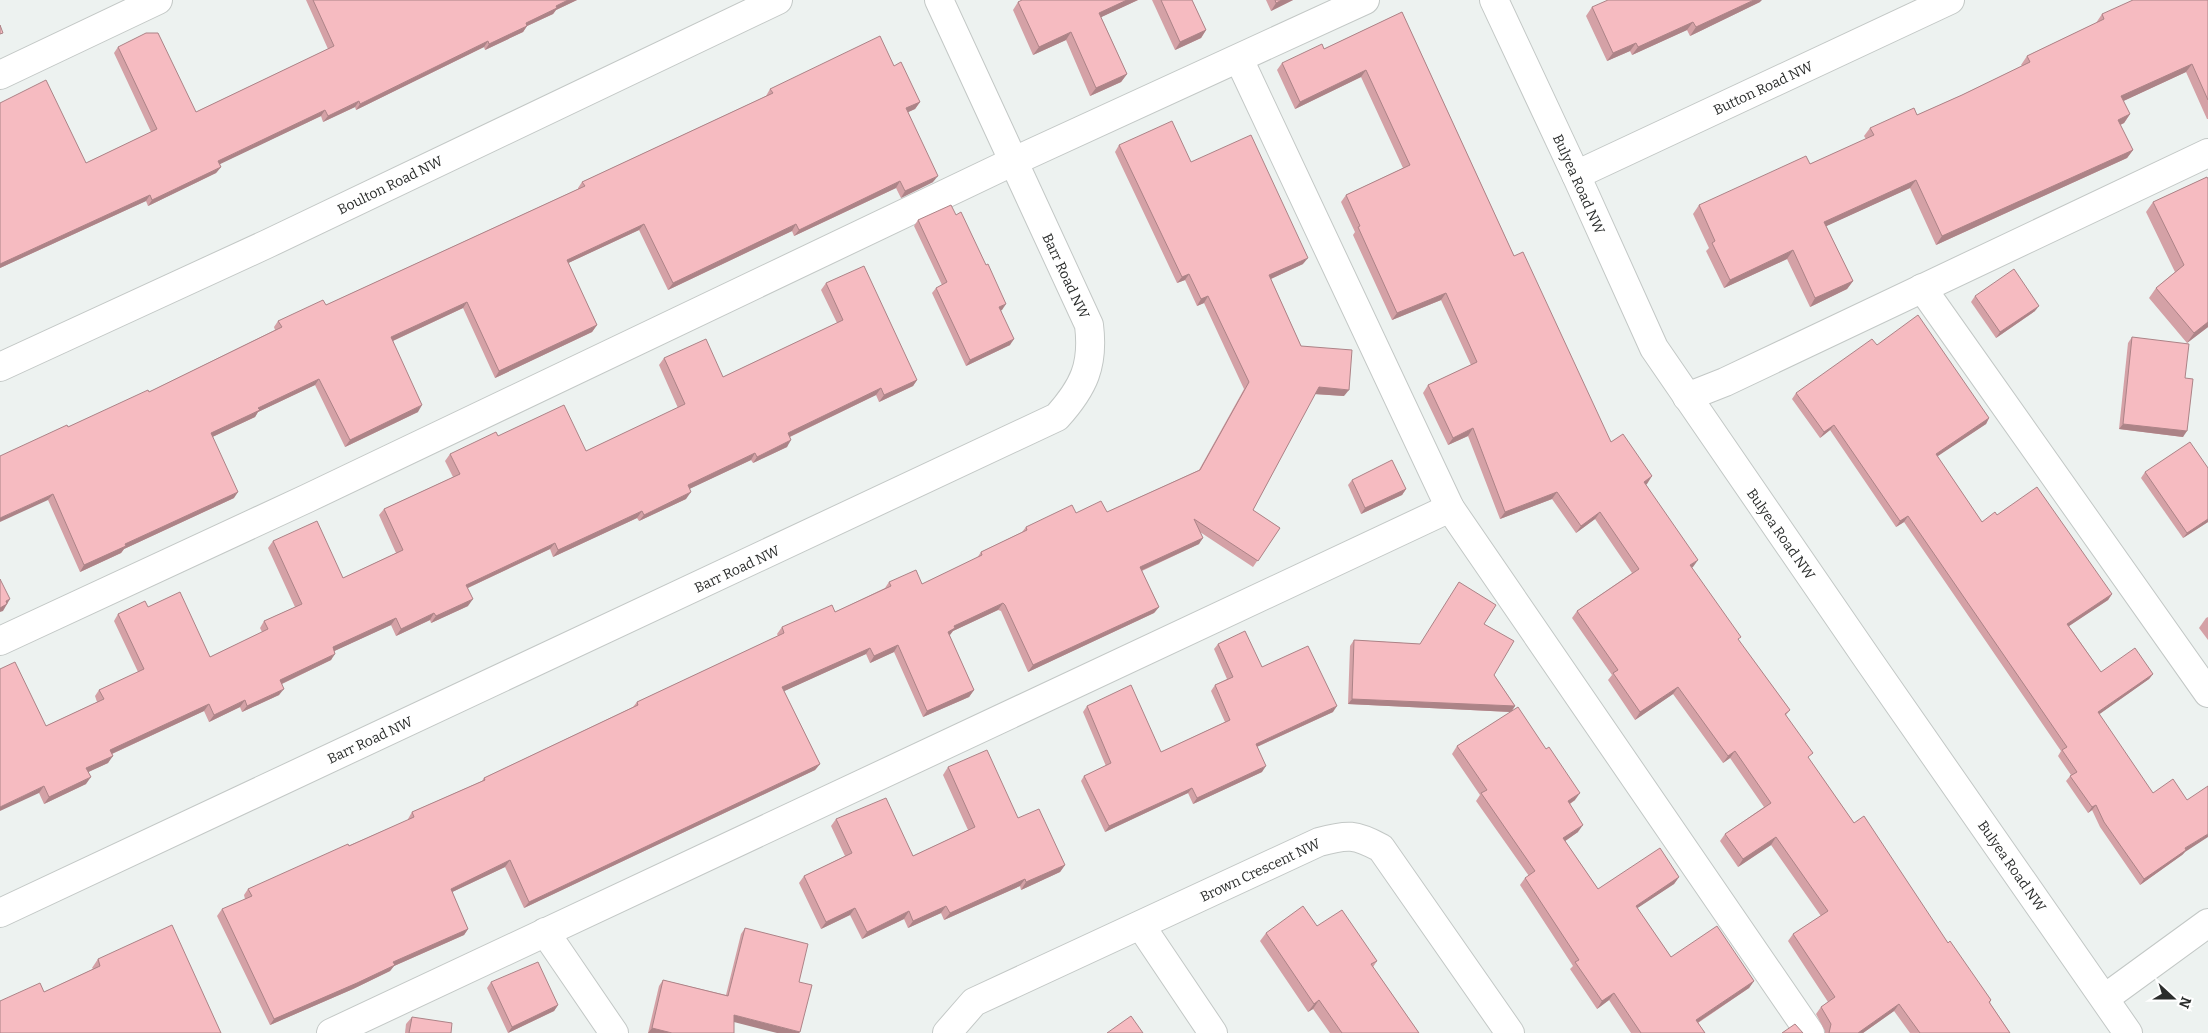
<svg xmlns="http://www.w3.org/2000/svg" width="2208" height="1033" font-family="Bitter,serif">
	<rect width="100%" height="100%" fill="#edf2f0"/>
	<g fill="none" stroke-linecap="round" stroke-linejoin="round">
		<defs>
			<g id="minor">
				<polyline points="1494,0 1576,175 1654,348 1869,661 2128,1033"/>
				<polyline points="1239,59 1450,508 1810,1033"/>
				<polyline points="0,75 158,0"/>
				<polyline points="1576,175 1950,0"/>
				<polyline points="1922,288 2208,693"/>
				<polyline points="0,367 267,244 778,0"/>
				<polyline points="1687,397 1725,382 2208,153"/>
				<polyline points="0,641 308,498 1012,162 1365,0"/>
				<path d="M0,913L1057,417C1084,387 1094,365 1089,325L939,0"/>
				<polyline points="1141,926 1213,1033"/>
				<polyline points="545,932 614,1033"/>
				<polyline points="2105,998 2208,923"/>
				<polyline points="331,1033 1450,508"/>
				<path d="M947,1033L974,1002L1319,842C1348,834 1355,834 1381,848L1510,1033"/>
			</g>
		</defs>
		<!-- minor casing -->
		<use href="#minor" stroke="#c3c8c6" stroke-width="30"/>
		<!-- minor -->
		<use href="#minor" stroke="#fff" stroke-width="28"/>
	</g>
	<!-- wall -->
	<g fill="#d4a1a6">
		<polygon points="306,0 577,0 556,10 553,14 527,26 523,32 485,50 484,47 356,110 355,107 323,122 321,116 219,164 221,167 216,173 148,206 146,201 0,268 0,103 86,163 151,132 114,53 118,47 196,112 328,49"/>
		<polygon points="1022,0 1138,0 1101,17 1127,74 1121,82 1090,96 1066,40 1033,55 1013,10 1018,2"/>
		<polygon points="1152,0 1192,0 1206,30 1201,38 1175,50"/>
		<polygon points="1266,0 1293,0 1271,11"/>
		<polygon points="2208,0 2208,119 2207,119 2186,72 2123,101 2130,114 2124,123 2120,125 2133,150 2127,158 1936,245 1910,188 1826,226 1853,281 1847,289 1810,307 1787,259 1724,288 1706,251 1709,248 1693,214 1699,205 1810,164 1866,139 1864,136 1870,128 1917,115 1962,95 2022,66 2021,65 2027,56 2096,23 2102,14"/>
		<polygon points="1760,2 1690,36 1687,30 1632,55 1630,51 1607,61 1586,16 1592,7"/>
		<polygon points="1402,12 1514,256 1611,442 1652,476 1646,484 1692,568 1738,640 1790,710 1786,715 1809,759 1854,823 1948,943 1991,1000 1990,1003 2010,1033 1910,1033 1894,1011 1863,1033 1825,1033 1825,1031 1816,1014 1821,1007 1828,1002 1788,941 1793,934 1821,916 1771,845 1738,867 1720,841 1725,834 1764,807 1730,758 1723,763 1673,694 1635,720 1608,680 1612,675 1572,618 1577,611 1632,573 1595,519 1576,533 1552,499 1500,519 1468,436 1448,445 1423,393 1428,385 1471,365 1441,300 1392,320 1353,235 1355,232 1341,202 1346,195 1403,168 1361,77 1295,109 1277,70 1282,63 1324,49"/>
		<polygon points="894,66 920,102 915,109 908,112 933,182 901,198 896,188 794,236 792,231 668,290 639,230 568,263 597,325 592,332 495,378 463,308 393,341 418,412 345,447 315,385 258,412 255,417 212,437 234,498 124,549 121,553 80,572 48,500 68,427 149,392 275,330 274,327 278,321 326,305 578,189 578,188 582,182 766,96 770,89"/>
		<polygon points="1119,145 1191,162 1303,264 1271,279 1301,346 1344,396 1315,394 1253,510 1280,528 1253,567 1200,532 1199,544 1142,571 1159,607 1154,613 1028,672 1001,611 998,610 953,631 949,635 974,690 969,697 923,717 894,652 870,663 866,654 784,691 820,764 815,770 524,908 505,867 452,892 468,929 464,935 394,966 390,971 353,989 270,1025 217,916 222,909 245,899 244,895 248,889 408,820 408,819 412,812 482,781 484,778 633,707 637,702 778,636 777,634 782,627 835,612 885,588 889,582 922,584 977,558 981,552 1022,532 1026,527 1076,513 1107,512 1199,470 1244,389 1204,303 1197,306 1185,280 1177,283 1115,152"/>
		<polygon points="2207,177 2208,327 2187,343 2149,298 2156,288 2175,272 2146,212 2153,202"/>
		<polygon points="918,220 1002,310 1001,310 1010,345 966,366 932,293 936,288 942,285 914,226"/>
		<polygon points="826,283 917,380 913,386 879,402 876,395 790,437 787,447 753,463 751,460 689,489 686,499 639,521 637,518 553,557 550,549 468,588 468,606 431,623 430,620 396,636 391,625 334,651 331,660 282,684 279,695 242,712 240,707 209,722 204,711 112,754 108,763 88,772 86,784 44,804 39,793 46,726 97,702 95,696 99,690 138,672 114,621 118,614 148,607 210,657 262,632 260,628 264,621 295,607 268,548 273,541 343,578 396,553 379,515 384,509 453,477 445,461 450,454 498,436 586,451 678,408 659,365 664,358 723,377 837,323 821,290"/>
		<polygon points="1975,296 2035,311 1996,338 1971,302"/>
		<polygon points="2132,337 2185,378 2183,437 2119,429 2128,343"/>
		<polygon points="1877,345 1989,418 1986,424 1937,456 1982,522 1997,515 2112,594 2108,600 2069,626 2101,672 2153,674 2149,679 2099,714 2185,852 2182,855 2140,885 2100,827 2092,810 2088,813 2066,781 2071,775 2058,756 2061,751 1904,522 1896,527 1830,430 1820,438 1792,399 1796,393"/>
		<polygon points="2208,468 2208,522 2183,538 2141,478 2145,472"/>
		<polygon points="1352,480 1406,489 1402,495 1361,514 1348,485"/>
		<polygon points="2208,617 2208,640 2199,628 2206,618"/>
		<polygon points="1484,624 1494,675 1515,706 1511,712 1575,800 1570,804 1578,832 1565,841 1598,889 1679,877 1674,884 1637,908 1671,957 1754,981 1749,988 1698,1023 1705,1033 1631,1033 1609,1000 1597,1009 1570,969 1573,966 1520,885 1525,878 1529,876 1476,801 1480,795 1452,754 1457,746 1511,712 1348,704 1350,646 1354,640 1420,644"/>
		<polygon points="1218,644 1262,667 1333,712 1257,747 1262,772 1193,804 1188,793 1105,832 1081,781 1084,776 1106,766 1083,712 1087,706 1161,752 1225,722 1211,691 1215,685 1227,679 1214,649"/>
		<polygon points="948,767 1018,818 1065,865 1060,872 1021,890 1020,886 944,920 941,913 908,928 904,919 862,939 850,915 821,929 799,883 804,876 845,856 831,826 836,819 913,856 968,830 943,775"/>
		<polygon points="1317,926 1377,961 1373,967 1419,1033 1330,1033 1313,1009 1308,1012 1260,941 1266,933"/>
		<polygon points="745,928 734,1022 734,1033 648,1033 659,986 663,980 726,995 741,934"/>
		<polygon points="98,959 221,1033 44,992 93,969 92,968"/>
		<polygon points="491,982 558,1005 554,1011 508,1033 487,988"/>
		<polygon points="412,1017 451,1033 405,1033 406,1024"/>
	</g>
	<!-- shaded-wall -->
	<g fill="#ac8387">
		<polygon points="568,0 577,0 556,10 553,14 527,26 523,32 485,50 489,44 556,6"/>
		<polygon points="1127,0 1138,0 1093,21 1099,13"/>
		<polygon points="1282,0 1293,0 1271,11 1276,3"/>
		<polygon points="1754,0 1762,0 1760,2 1690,36 1696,27"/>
		<polygon points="1693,22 1687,30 1632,55 1638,47"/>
		<polygon points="1206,30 1201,38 1175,50 1180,42"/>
		<polygon points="1071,32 1066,40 1033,55 1039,47"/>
		<polygon points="488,41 484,47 356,110 360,104"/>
		<polygon points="1636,43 1630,51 1607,61 1613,53"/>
		<polygon points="2192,64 2186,72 2115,105 2121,96"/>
		<polygon points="1366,70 1361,77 1295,109 1300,102"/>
		<polygon points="1127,74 1121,82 1090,96 1096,88"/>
		<polygon points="359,101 355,107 323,122 328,116"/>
		<polygon points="920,102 915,109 902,115 906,108"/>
		<polygon points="325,110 321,116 214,167 218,161"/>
		<polygon points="2130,114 2124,123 2112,129 2118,120"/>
		<polygon points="2133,150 2127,158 1936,245 1942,236"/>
		<polygon points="221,167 216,173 148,206 152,200"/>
		<polygon points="938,176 933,182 901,198 905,191"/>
		<polygon points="1916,180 1910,188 1818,230 1824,222"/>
		<polygon points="900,181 896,188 794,236 799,230"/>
		<polygon points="150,195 146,201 0,268 0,264"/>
		<polygon points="644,224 639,230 562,266 567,260"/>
		<polygon points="796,224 792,231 668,290 673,283"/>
		<polygon points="1793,250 1787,259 1724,288 1730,280"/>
		<polygon points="1308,258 1303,264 1264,282 1269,275"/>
		<polygon points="1189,274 1185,280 1177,283 1182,277"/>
		<polygon points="1853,281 1847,289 1810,307 1815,298"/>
		<polygon points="1446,293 1441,300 1392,320 1397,313"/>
		<polygon points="1208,296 1204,303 1197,306 1201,299"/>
		<polygon points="467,302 463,308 386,344 391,337"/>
		<polygon points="1006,304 1002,310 995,313 999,307"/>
		<polygon points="2039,306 2035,311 1996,338 2000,332"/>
		<polygon points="2208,322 2208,327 2187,343 2194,333"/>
		<polygon points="597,325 592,332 495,378 499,371"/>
		<polygon points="1014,339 1010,345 966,366 970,360"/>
		<polygon points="319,379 315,385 258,412 255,417 206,440 211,433 258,408"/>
		<polygon points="917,380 913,386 879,402 884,395"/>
		<polygon points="1319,387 1349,390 1344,396 1314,394"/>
		<polygon points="881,388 876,395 783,440 788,433"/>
		<polygon points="422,405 418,412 345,447 350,440"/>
		<polygon points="1989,418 1986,424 1932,460 1936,454"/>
		<polygon points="2123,424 2187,431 2183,437 2119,429"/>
		<polygon points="1834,425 1830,430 1820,438 1824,432"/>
		<polygon points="1473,428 1468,436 1448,445 1453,438"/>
		<polygon points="791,440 787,447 753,463 757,457"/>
		<polygon points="755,453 751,460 683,492 688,485"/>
		<polygon points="1652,476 1647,484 1639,489 1644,482"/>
		<polygon points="1406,489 1402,495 1361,514 1365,508"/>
		<polygon points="238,492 234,498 124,549 121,553 80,572 84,565 125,544"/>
		<polygon points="691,492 686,499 639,521 644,515"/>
		<polygon points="1557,492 1552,499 1500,519 1505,512"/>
		<polygon points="53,494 48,500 0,522 0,518"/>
		<polygon points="642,511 637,518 553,557 558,550"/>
		<polygon points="1600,512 1595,519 1576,533 1581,526"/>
		<polygon points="1908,516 1904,522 1896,527 1900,521"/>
		<polygon points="2208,519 2208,522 2183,538 2187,533"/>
		<polygon points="1203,538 1199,544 1136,573 1140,567"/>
		<polygon points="555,543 550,549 461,591 466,585"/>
		<polygon points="1698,560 1693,567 1685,572 1690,565"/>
		<polygon points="2112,594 2108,600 2063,630 2067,624"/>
		<polygon points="10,599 3,611 0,612 0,608 6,601"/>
		<polygon points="473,599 468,606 431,623 436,616"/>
		<polygon points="1003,603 998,610 953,631 950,635 943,638 948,632 954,626"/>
		<polygon points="1159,607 1154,613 1028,672 1033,665"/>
		<polygon points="434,613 430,620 396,636 401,629"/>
		<polygon points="396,618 391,625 328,654 333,647"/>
		<polygon points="898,645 894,652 870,663 874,656"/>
		<polygon points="870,648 866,654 778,694 782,687"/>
		<polygon points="335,654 331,660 275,687 280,680"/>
		<polygon points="2153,674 2149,679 2094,718 2098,712"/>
		<polygon points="1678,687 1673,694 1635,720 1640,712"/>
		<polygon points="284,689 279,695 242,712 247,706"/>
		<polygon points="974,690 969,697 923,717 927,711"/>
		<polygon points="1352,699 1515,706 1511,712 1348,704"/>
		<polygon points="245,700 240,707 209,722 214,715"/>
		<polygon points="209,704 204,711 105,757 110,750"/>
		<polygon points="1337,706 1333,712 1252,749 1256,744"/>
		<polygon points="1735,751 1730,758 1723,763 1728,756"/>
		<polygon points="113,756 108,763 82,775 86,768"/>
		<polygon points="820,764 815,770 524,908 529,902"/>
		<polygon points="1266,766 1262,772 1193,804 1197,798"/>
		<polygon points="91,777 86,784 44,804 49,797"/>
		<polygon points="44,786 39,793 0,811 0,807"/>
		<polygon points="1192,788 1188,793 1105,832 1109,826"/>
		<polygon points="1580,793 1575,800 1563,808 1568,801"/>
		<polygon points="2096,805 2092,810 2088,813 2092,807"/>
		<polygon points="1583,825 1578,832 1558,846 1563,838"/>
		<polygon points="2208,834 2208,837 2185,852 2182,855 2140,885 2144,879 2185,848"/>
		<polygon points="1776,837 1771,845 1738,867 1743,859"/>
		<polygon points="510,860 505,867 446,895 451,889"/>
		<polygon points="1065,865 1060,872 1021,890 1026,882"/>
		<polygon points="1679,877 1674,884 1630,913 1636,906"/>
		<polygon points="1025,879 1020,886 944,920 950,913"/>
		<polygon points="946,906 941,913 908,928 913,921"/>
		<polygon points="855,908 850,915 821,929 826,922"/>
		<polygon points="909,911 904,919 862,939 867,932"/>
		<polygon points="468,929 464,935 394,966 390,971 353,989 270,1025 274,1019 393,962"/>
		<polygon points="1754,981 1749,988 1691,1027 1696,1020"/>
		<polygon points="1614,993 1609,1000 1597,1009 1602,1001"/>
		<polygon points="1319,1000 1313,1009 1308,1012 1314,1004"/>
		<polygon points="1899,1004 1894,1011 1863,1033 1858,1033"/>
		<polygon points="558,1005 554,1011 508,1033 512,1027"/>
		<polygon points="734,1015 800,1032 799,1033 777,1033 730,1021"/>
		<polygon points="652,1028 672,1033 648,1033"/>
	</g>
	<!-- building -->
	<g fill="#f6bbc1" stroke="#ac8387">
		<polygon points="313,0 568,0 556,6 557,8 526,23 527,26 489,44 488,41 360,104 359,101 328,116 325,110 218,161 221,167 152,200 150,195 0,264 0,103 46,80 86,163 157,129 118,47 146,33 158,33 196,112 334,46"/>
		<polygon points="1022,0 1127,0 1099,13 1127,74 1096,88 1071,32 1039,47 1018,2"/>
		<polygon points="1161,0 1192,0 1206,30 1180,42"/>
		<polygon points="1275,0 1282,0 1276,3"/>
		<polygon points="1608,0 1754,0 1696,27 1693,22 1638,47 1636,43 1613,53 1592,7"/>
		<polygon points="2133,0 2208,0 2208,100 2192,64 2121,96 2130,114 2118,120 2133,150 1942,236 1916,180 1824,222 1853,281 1815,298 1793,250 1730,280 1712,243 1715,241 1699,205 1806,156 1810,164 1874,135 1870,128 1914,108 1917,115 1962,95 2030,62 2027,56 2104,19 2102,14"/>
		<polygon points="1402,12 1514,256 1523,252 1611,442 1623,434 1652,476 1644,482 1698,560 1690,565 1741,637 1738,639 1790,710 1785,714 1813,753 1808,757 1854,823 1864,816 1948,943 1950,941 1991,1000 1989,1002 2010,1033 1920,1033 1899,1004 1858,1033 1829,1033 1831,1024 1821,1007 1835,997 1793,934 1828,911 1776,837 1743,859 1725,834 1771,803 1735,751 1728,756 1678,687 1640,712 1613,673 1618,670 1577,611 1639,569 1600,512 1581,526 1557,492 1505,512 1473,428 1453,438 1428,385 1477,362 1446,293 1397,313 1358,227 1360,226 1346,195 1410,165 1366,70 1300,102 1282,63 1322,44 1324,49"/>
		<polygon points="0,25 3,33 0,34"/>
		<polygon points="880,36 894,66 901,62 920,102 906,108 938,176 905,191 900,181 799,230 796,224 673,283 644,224 567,260 597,325 499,371 467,302 391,337 422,405 350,440 319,379 258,408 260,410 211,433 238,492 125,544 126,546 84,565 53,494 0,518 0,456 67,425 68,427 148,390 149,392 282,327 278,321 323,300 326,305 585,186 582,182 773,93 770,89"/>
		<polygon points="1172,121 1191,162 1251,135 1308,258 1269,275 1301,346 1352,350 1349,390 1319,387 1253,510 1280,528 1258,561 1194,519 1203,538 1140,567 1159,607 1033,665 1005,605 1003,603 954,626 955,628 948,632 974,690 927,711 898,645 874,656 870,648 782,687 820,764 529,902 510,860 451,889 468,929 393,962 395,965 357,983 274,1019 222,909 252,896 248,889 348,844 349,846 414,817 412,812 485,780 484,778 638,705 637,702 784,633 782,627 832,605 835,612 891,586 889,582 916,570 922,584 982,555 981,552 1027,530 1026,527 1072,505 1076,513 1101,501 1107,512 1200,470 1249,382 1208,296 1201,299 1189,274 1182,277 1119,145"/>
		<polygon points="2207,177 2208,179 2208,322 2194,333 2156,288 2184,265 2153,202"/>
		<polygon points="951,205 956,215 961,212 986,265 988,264 1006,304 999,307 1014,339 970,360 936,288 947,282 918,220"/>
		<polygon points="864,266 917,380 884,395 881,388 788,433 791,440 757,457 755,453 688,485 691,492 644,515 642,511 558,550 555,543 466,585 473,599 436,616 434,613 401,629 396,618 333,647 335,654 280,680 284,689 247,706 245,700 214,715 209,704 110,750 113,756 86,768 91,777 49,797 44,786 0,807 0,669 15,662 46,726 104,699 99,690 144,669 118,614 145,601 148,607 180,592 210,657 268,629 264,621 302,604 273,541 317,521 343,578 403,550 384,509 460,474 450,454 496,432 498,436 564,405 586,451 685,404 664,358 706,339 723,377 843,320 826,283"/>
		<polygon points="2014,269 2039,306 2000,332 1975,296"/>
		<polygon points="1918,315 1989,418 1936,454 1982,522 1995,512 1997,515 2037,487 2112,594 2067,624 2101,672 2135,648 2153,674 2098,712 2153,793 2173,779 2187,800 2208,786 2208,834 2185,848 2186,850 2144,879 2104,822 2096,805 2092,807 2070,776 2077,772 2062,750 2067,747 1908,516 1900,521 1834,425 1824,432 1796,393 1872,339 1877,345"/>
		<polygon points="2132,337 2189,344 2185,378 2193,379 2187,431 2123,424"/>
		<polygon points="2190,442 2208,468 2208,519 2187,533 2145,472"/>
		<polygon points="1392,460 1406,489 1365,508 1352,480"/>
		<polygon points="0,579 10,599 6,601 7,604 0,608"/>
		<polygon points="1459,582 1496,605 1484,624 1514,641 1494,675 1515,706 1352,699 1354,640 1420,644"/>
		<polygon points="1245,631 1262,667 1308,646 1337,706 1256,744 1266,766 1197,798 1192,788 1109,826 1084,776 1111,763 1087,706 1131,685 1161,752 1230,720 1215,685 1233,677 1218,644"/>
		<polygon points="1518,707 1546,749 1549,747 1580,793 1568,801 1583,825 1563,838 1598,889 1660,848 1679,877 1636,906 1671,957 1717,926 1754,981 1696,1020 1705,1033 1641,1033 1614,993 1602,1001 1575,962 1579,960 1525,878 1535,871 1481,793 1487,790 1457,746"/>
		<polygon points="987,750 1018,818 1039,809 1065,865 1026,882 1025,879 950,913 946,906 913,921 909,911 867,932 855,908 826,922 804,876 852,853 836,819 886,798 913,856 975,827 948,767"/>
		<polygon points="1303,906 1317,926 1342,910 1377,961 1371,964 1419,1033 1342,1033 1319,1000 1314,1004 1266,933"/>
		<polygon points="172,925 221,1033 0,1033 0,1001 40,983 44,992 100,966 98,959"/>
		<polygon points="745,928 808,944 799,982 812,985 800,1032 734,1015 734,1033 672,1033 652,1028 663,980 728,996"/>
		<polygon points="538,962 558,1005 512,1027 491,982"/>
		<polygon points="1131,1016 1143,1033 1107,1033"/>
		<polygon points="412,1017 452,1023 451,1033 409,1033"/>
		<polygon points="1795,1024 1803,1033 1782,1033"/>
	</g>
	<g text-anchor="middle" stroke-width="4.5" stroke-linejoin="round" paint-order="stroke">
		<!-- street labels -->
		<g font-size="14" fill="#2b2d2c" stroke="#fff">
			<text transform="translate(1763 88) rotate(-25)" y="5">Button Road NW</text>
			<text transform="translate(1579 184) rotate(66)" y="5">Bulyea Road NW</text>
			<text transform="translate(390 185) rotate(-26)" y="5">Boulton Road NW</text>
			<text transform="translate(1066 276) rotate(65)" y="5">Barr Road NW</text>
			<text transform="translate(1781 534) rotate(55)" y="5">Bulyea Road NW</text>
			<text transform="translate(737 569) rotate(-25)" y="5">Barr Road NW</text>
			<text transform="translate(370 740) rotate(-25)" y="5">Barr Road NW</text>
			<text transform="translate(2012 866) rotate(55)" y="5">Bulyea Road NW</text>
			<text transform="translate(1260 870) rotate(-25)" y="5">Brown Crescent NW</text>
		</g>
	</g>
	<!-- north arrow -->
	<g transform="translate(2173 998) rotate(111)" stroke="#ffffff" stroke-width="4" paint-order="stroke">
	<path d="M0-4L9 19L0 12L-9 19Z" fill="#2b2d2c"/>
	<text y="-8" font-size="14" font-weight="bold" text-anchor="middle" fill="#2b2d2c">N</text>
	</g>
</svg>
